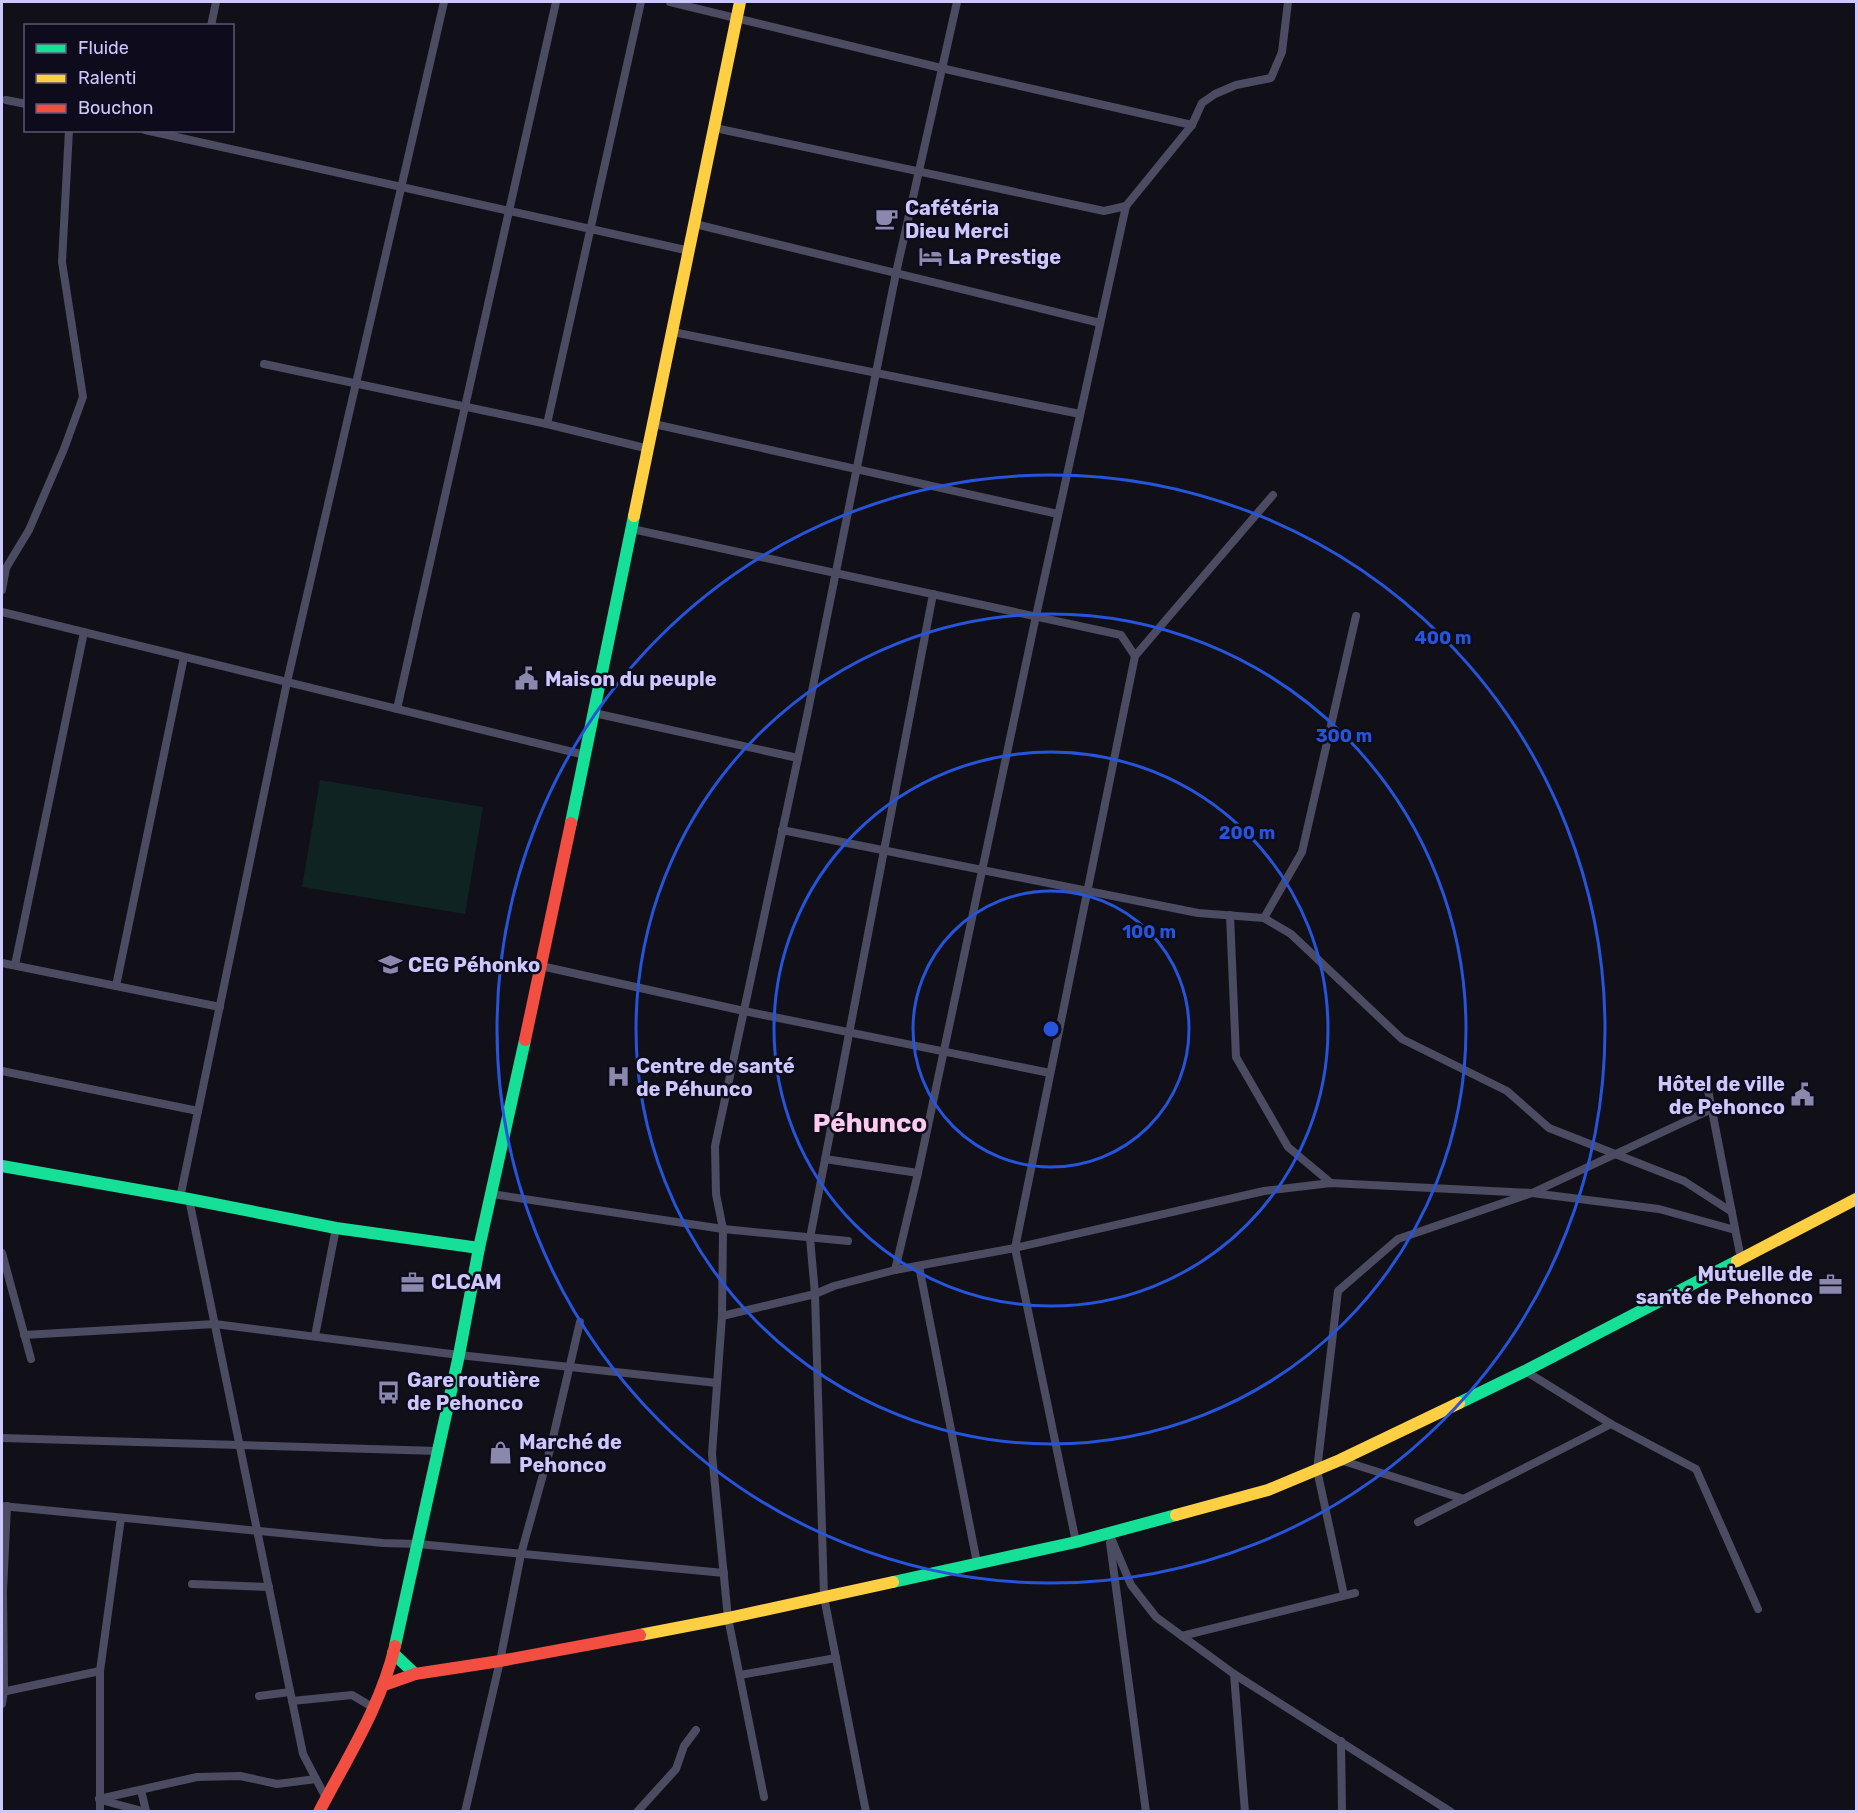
<svg xmlns="http://www.w3.org/2000/svg" width="1858" height="1813" font-family="Rubik,sans-serif">
	<rect width="100%" height="100%" fill="#111018"/>
	<!-- pitch -->
	<polygon fill="#0f2322" points="320,780 483,807 465,914 302,887"/>
	<g fill="none" stroke-linecap="round" stroke-linejoin="round">
		<!-- street -->
		<g stroke="#4b4b61" stroke-width="8">
			<polyline points="670,2 941,68 1192,125"/>
			<polyline points="211,26 216,2"/>
			<polyline points="6,100 26,104"/>
			<polyline points="715,128 1104,211 1126,206"/>
			<polyline points="145,130 690,251"/>
			<polyline points="695,224 1100,323"/>
			<polyline points="673,332 1080,414"/>
			<polyline points="264,364 547,424 649,449"/>
			<polyline points="547,424 641,2"/>
			<polyline points="654,424 1058,514"/>
			<polyline points="632,529 1121,635 1135,656"/>
			<polyline points="2,590 6,568 29,530 64,449 83,397 62,262 69,130"/>
			<polyline points="2,612 585,755"/>
			<polyline points="397,709 556,2"/>
			<polyline points="594,713 798,758"/>
			<polyline points="782,830 1198,913 1264,918 1291,934 1402,1039 1507,1091 1549,1128 1684,1181 1732,1212"/>
			<polyline points="1230,915 1236,1057 1288,1147 1331,1183"/>
			<polyline points="1264,918 1302,852 1356,616"/>
			<polyline points="2,963 220,1007"/>
			<polyline points="15,965 84,632"/>
			<polyline points="541,966 744,1011 1050,1073"/>
			<polyline points="116,986 184,657"/>
			<polyline points="2,1071 198,1111"/>
			<polyline points="1708,1090 1741,1259"/>
			<polyline points="825,1159 918,1173"/>
			<polyline points="492,1194 723,1229 848,1241"/>
			<polyline points="180,1198 287,682 444,2"/>
			<polyline points="189,1199 303,1754 326,1798"/>
			<polyline points="2,1253 31,1359"/>
			<polyline points="919,1266 977,1563"/>
			<polyline points="895,1270 918,1173 1036,616 1126,206 1192,125 1202,103 1215,94 1236,85 1271,78 1282,52 1288,2"/>
			<polyline points="722,1316 815,1294 834,1286 895,1270 1015,1248 1264,1191 1331,1183 1532,1193 1659,1209 1735,1230"/>
			<polyline points="24,1335 215,1324 459,1355 717,1383"/>
			<polyline points="315,1336 336,1228"/>
			<polyline points="1525,1371 1611,1424 1696,1469 1758,1609"/>
			<polyline points="2,1438 438,1451"/>
			<polyline points="1340,1460 1464,1499"/>
			<polyline points="2,1506 383,1543 418,1544 724,1573"/>
			<polyline points="1418,1522 1611,1424"/>
			<polyline points="1109,1533 1131,1585 1156,1617 1234,1674 1451,1812"/>
			<polyline points="1076,1542 1015,1248 1135,656 1273,495"/>
			<polyline points="1110,1543 1146,1812"/>
			<polyline points="192,1584 269,1587"/>
			<polyline points="1344,1595 1317,1470 1338,1291 1398,1239 1532,1193 1712,1109"/>
			<polyline points="1182,1636 1355,1593"/>
			<polyline points="1234,1674 1245,1812"/>
			<polyline points="740,1675 836,1658"/>
			<polyline points="2,1692 100,1671"/>
			<polyline points="259,1696 290,1692"/>
			<polyline points="292,1701 352,1695 374,1708"/>
			<polyline points="2,1704 4,1691 3,1591 7,1506"/>
			<polyline points="1341,1741 1342,1812"/>
			<polyline points="141,1790 146,1811"/>
			<polyline points="764,1797 728,1618 712,1454 722,1316 723,1229 716,1194 715,1146 808,711 896,273 957,2"/>
			<polyline points="99,1799 197,1777 240,1776 277,1784 316,1779"/>
			<polyline points="101,1800 146,1812"/>
			<polyline points="100,1812 100,1671 121,1518"/>
			<polyline points="465,1812 500,1661 521,1554 551,1446 580,1322"/>
			<polyline points="637,1812 676,1769 684,1746 696,1730"/>
			<polyline points="866,1812 824,1597 815,1294 810,1238 933,594"/>
		</g>
		<!-- fast -->
		<g stroke="#16e098" stroke-width="12">
			<polyline points="571,823 634,516"/>
			<polyline points="2,1166 189,1199 336,1228 479,1248"/>
			<polyline points="1459,1403 1525,1371 1737,1261"/>
			<polyline points="893,1582 1076,1542 1176,1515"/>
			<polyline points="395,1646 459,1355 479,1248 525,1040"/>
			<polyline points="393,1653 415,1674"/>
		</g>
		<!-- slow -->
		<g stroke="#ffcf43" stroke-width="12">
			<polyline points="634,516 740,2"/>
			<polyline points="1737,1261 1856,1199"/>
			<polyline points="1176,1515 1268,1490 1340,1460 1459,1403"/>
			<polyline points="640,1635 728,1618 893,1582"/>
		</g>
		<!-- jam -->
		<g stroke="#f24e42" stroke-width="12">
			<polyline points="525,1040 571,823"/>
			<polyline points="384,1685 415,1674 500,1661 640,1635"/>
			<path d="M319,1812C347,1758 381,1706 395,1646"/>
		</g>
	</g>
	<!-- distance rings -->
	<g fill="none" stroke="#2654da" stroke-width="3">
		<circle cx="1051" cy="1029" r="138"/>
		<circle cx="1051" cy="1029" r="277"/>
		<circle cx="1051" cy="1029" r="415"/>
		<circle cx="1051" cy="1029" r="554"/>
	</g>
	<!-- icons -->
	<defs>
		<symbol id="cafe-bare" viewBox="-9 -9 18 18"><path d="M-5.5-4.5H6V0H3Q3 3.5 0 3.5H-2.5Q-5.5 3.5-5.5 0ZM3-3.2v2h1.7v-2ZM-6 4.5H4V6H-6Z" fill="#8b88ad" stroke="#0e0c1c" stroke-width="2.5" paint-order="stroke"/></symbol>
		<symbol id="hotel-bare" viewBox="-9 -9 18 18"><path d="M-6-4.5h1.5V1H6V5H4.5V3h-9V5H-6ZM-4 0a1.8 1.8 0 1 1 3.6 0ZM.5 0V-2.5h3Q6-2.5 6 0Z" fill="#8b88ad" stroke="#0e0c1c" stroke-width="2.5" paint-order="stroke"/></symbol>
		<symbol id="civic-bare" viewBox="-9 -9 18 18"><path d="M-.6-6.5H3V-4.5H.6V-3L4-1V1h2V6H-6V1h2V-1L-.6-3ZM-1.2 2.5V6h2.4V2.5Z" fill="#8b88ad" stroke="#0e0c1c" stroke-width="2.5" paint-order="stroke"/></symbol>
		<symbol id="school-bare" viewBox="-9 -9 18 18"><path d="M0-5L7-2L0 1L-7-2ZM-4 1L0 2.5L4 1V4Q0 6-4 4Z" fill="#8b88ad" stroke="#0e0c1c" stroke-width="2.5" paint-order="stroke"/></symbol>
		<symbol id="hospital-bare" viewBox="-9 -9 18 18"><path d="M-5-5h3v3.5h4V-5h3V5h-3V1.5h-4V5h-3Z" fill="#8b88ad" stroke="#0e0c1c" stroke-width="2.5" paint-order="stroke"/></symbol>
		<symbol id="office-bare" viewBox="-9 -9 18 18"><path d="M-6-3h4V-5.5h4V-3h4V5H-6ZM-1-4.5V-3h2v-1.5ZM-6 0V1H6V0Z" fill="#8b88ad" stroke="#0e0c1c" stroke-width="2.5" paint-order="stroke"/></symbol>
		<symbol id="bus-bare" viewBox="-9 -9 18 18"><path d="M-5-6H5V4H4V6H2V4H-2V6H-4V4H-5ZM-3.5-4V0h7V-4ZM-3.5 1.2v1.5H-2V1.2ZM2 1.2v1.5H3.5V1.2Z" fill="#8b88ad" stroke="#0e0c1c" stroke-width="2.5" paint-order="stroke"/></symbol>
		<symbol id="shop-bare" viewBox="-9 -9 18 18"><path d="M-5-2.5h2.3a2.7 3.5 0 0 1 5.4 0H5L5.5 6h-11ZM-1.5-2.5h3a1.5 2.3 0 0 0-3 0Z" fill="#8b88ad" stroke="#0e0c1c" stroke-width="2.5" paint-order="stroke"/></symbol>
	</defs>
	<g fill-rule="evenodd">
		<use href="#cafe-bare" x="870" y="202" width="33" height="33"/>
		<use href="#hotel-bare" x="914" y="240" width="33" height="33"/>
		<use href="#civic-bare" x="510" y="662" width="33" height="33"/>
		<use href="#school-bare" x="374" y="948" width="33" height="33"/>
		<use href="#hospital-bare" x="602" y="1060" width="33" height="33"/>
		<use href="#civic-bare" x="1786" y="1078" width="33" height="33"/>
		<use href="#office-bare" x="396" y="1266" width="33" height="33"/>
		<use href="#office-bare" x="1814" y="1268" width="33" height="33"/>
		<use href="#bus-bare" x="372" y="1376" width="33" height="33"/>
		<use href="#shop-bare" x="484" y="1436" width="33" height="33"/>
	</g>
	<g text-anchor="middle" stroke-width="5" stroke-linejoin="round" paint-order="stroke">
		<!-- poi labels -->
		<g font-size="20" font-weight="bold" fill="#ccc8fd" stroke="#0e0c1c" text-anchor="start">
			<text x="905" y="215">Cafétéria<tspan x="905" dy="23">Dieu Merci</tspan></text>
			<text x="948" y="264">La Prestige</text>
			<text x="545" y="686">Maison du peuple</text>
			<text x="408" y="972">CEG Péhonko</text>
			<text x="636" y="1073">Centre de santé<tspan x="636" dy="23">de Péhunco</tspan></text>
			<text x="1785" y="1091" text-anchor="end">Hôtel de ville<tspan x="1785" dy="23">de Pehonco</tspan></text>
			<text x="1813" y="1281" text-anchor="end">Mutuelle de<tspan x="1813" dy="23">santé de Pehonco</tspan></text>
			<text x="431" y="1289">CLCAM</text>
			<text x="407" y="1387">Gare routière<tspan x="407" dy="23">de Pehonco</tspan></text>
			<text x="519" y="1449">Marché de<tspan x="519" dy="23">Pehonco</tspan></text>
		</g>
		<!-- district labels -->
		<g font-size="26" font-weight="bold" fill="#fecaed" stroke="#0e0c1c">
			<text x="870" y="1132">Péhunco</text>
		</g>
	</g>
	<circle cx="1051" cy="1029" r="9" fill="#2654da" stroke="#0e0c1c" stroke-width="3"/>
	<g font-size="18" text-anchor="middle" font-weight="bold" fill="#2654da" stroke="#0e0c1c" stroke-width="5" stroke-linejoin="round" paint-order="stroke">
		<text x="1443" y="644">400 m</text>
		<text x="1344" y="742">300 m</text>
		<text x="1247" y="839">200 m</text>
		<text x="1149" y="938">100 m</text>
	</g>
	<!-- border -->
	<rect width="1858" height="1813" fill="none" stroke="#ccc8fd" stroke-width="6"/>
	<!-- legend -->
	<rect x="24" y="24" width="210" height="108" fill="#0e0c1c" stroke="#5a5776" stroke-width="1.5"/>
	<rect x="36" y="44" width="30" height="9" fill="#16e098" stroke="#5a5776" stroke-width="1.5"/>
	<text x="78" y="54" font-size="18" fill="#ccc8fd">Fluide</text>
	<rect x="36" y="74" width="30" height="9" fill="#ffcf43" stroke="#5a5776" stroke-width="1.5"/>
	<text x="78" y="84" font-size="18" fill="#ccc8fd">Ralenti</text>
	<rect x="36" y="104" width="30" height="9" fill="#f24e42" stroke="#5a5776" stroke-width="1.5"/>
	<text x="78" y="114" font-size="18" fill="#ccc8fd">Bouchon</text>
</svg>
